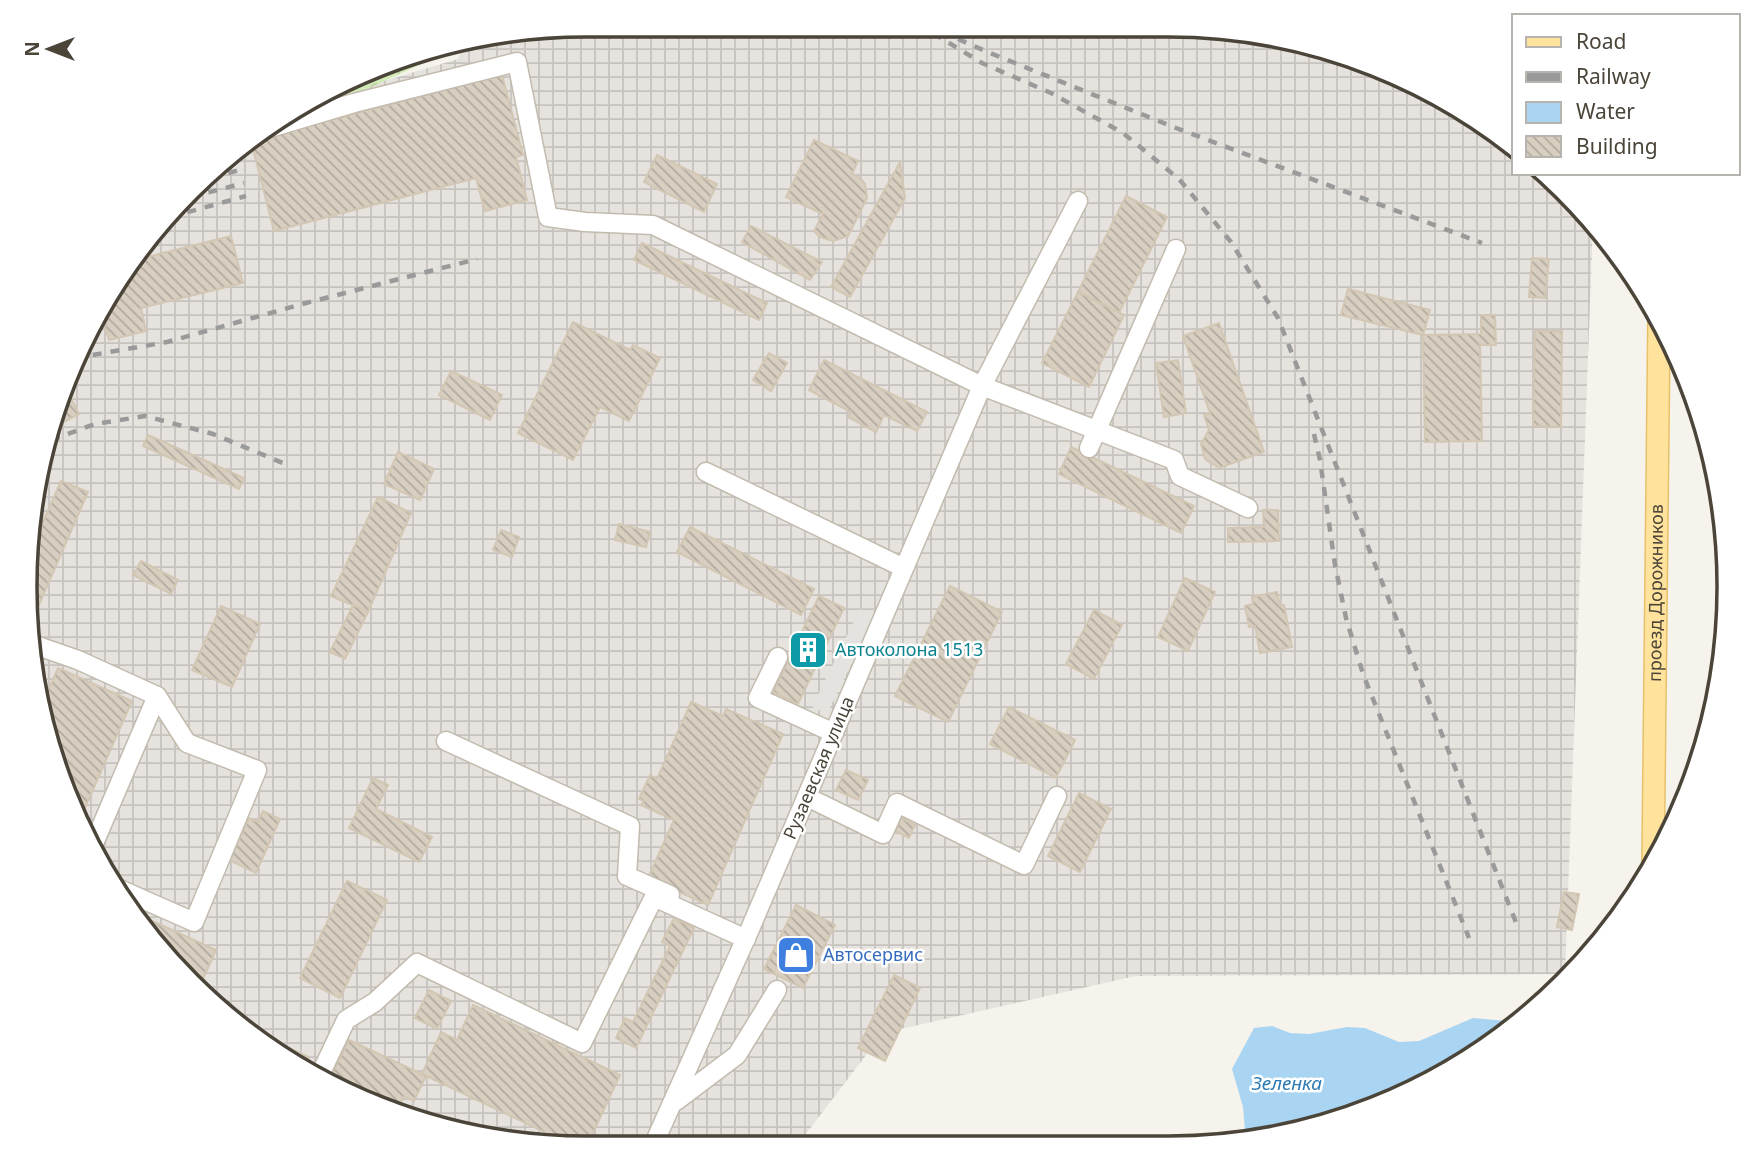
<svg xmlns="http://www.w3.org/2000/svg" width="1754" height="1173" font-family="'Noto Sans',sans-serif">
	<defs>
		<pattern id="industrial-grid" width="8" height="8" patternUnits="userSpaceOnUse" patternTransform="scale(1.75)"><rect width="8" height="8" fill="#e6e2dd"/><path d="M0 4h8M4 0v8" fill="none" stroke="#c7c3be"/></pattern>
		<pattern id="forest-crowns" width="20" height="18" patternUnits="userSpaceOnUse" patternTransform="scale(1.75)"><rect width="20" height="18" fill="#d2eab5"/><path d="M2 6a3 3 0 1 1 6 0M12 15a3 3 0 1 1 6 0" fill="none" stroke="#b6ca9c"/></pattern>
		<pattern id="building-back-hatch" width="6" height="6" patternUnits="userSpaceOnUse" patternTransform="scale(1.75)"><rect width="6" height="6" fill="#d8cfc1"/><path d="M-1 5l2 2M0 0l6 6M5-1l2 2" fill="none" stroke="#b1aa9e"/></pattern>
	</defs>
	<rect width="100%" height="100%" fill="#f6f3ec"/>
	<!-- industrial -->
	<polygon fill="url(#industrial-grid)" points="587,24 1167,24 1277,35 1416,83 1514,153 1514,173 1543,173 1565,189 1593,223 1565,974 1136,976 883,1033 795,1148 587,1148 477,1138 338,1090 189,984 100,867 35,697 26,549 67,372 141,244 274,119 303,105 458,59 463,45"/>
	<!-- forest -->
	<polygon fill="url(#forest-crowns)" points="452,47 450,51 334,104 273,120 406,54"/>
	<!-- parking -->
	<polygon fill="#e5e3e0" points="860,609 874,617 827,714 812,707"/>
	<!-- water -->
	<polygon fill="#a9d4f2" points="1473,1018 1518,1022 1480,1054 1383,1106 1278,1138 1246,1141 1243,1107 1232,1069 1254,1028 1272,1026 1290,1033 1309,1034 1347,1027 1365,1028 1399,1042 1419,1041"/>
	<!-- building -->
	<g fill="url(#building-back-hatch)" stroke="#d3c7b4" stroke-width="2">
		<polygon points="558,29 559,33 543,38 541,32"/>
		<polygon points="502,75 523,155 516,157 527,200 485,211 476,178 274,231 251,141"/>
		<polygon points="814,140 858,161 852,174 860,178 865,184 867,198 848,236 833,241 820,237 814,231 823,214 786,197"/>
		<polygon points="657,155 717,184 704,212 644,182"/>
		<polygon points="900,162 905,198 850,297 831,287"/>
		<polygon points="1126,196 1167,217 1119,313 1078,292"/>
		<polygon points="751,226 822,262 810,280 742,242"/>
		<polygon points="231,236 243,283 141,308 146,331 109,340 104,323 94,326 131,261"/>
		<polygon points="642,243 767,303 759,320 634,260"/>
		<polygon points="1532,258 1549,259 1545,298 1529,297"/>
		<polygon points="1348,289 1430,310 1423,335 1341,315"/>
		<polygon points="1078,292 1124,315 1089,387 1042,363"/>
		<polygon points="1481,315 1495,315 1496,345 1480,345 1482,441 1425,442 1423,335 1481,334"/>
		<polygon points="573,322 630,350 633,345 660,358 629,421 600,407 573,460 518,433"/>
		<polygon points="1219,323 1264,452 1219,468 1205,459 1201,444 1209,430 1204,415 1210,413 1183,336"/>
		<polygon points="1535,331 1562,331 1561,427 1533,426"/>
		<polygon points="769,353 787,363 771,391 753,380"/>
		<polygon points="824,360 927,412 917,431 884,415 876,432 848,417 851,412 809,390"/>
		<polygon points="1178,360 1186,413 1164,417 1156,363"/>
		<polygon points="451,371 502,395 490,420 439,395"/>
		<polygon points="66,388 79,414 54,427 63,389"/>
		<polygon points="148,435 244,478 239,489 143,446"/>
		<polygon points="1071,447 1194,506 1181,533 1059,474"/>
		<polygon points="398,452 434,469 420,500 384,484"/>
		<polygon points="61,481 88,492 32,621 30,621 26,560"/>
		<polygon points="378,497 411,513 368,612 331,596"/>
		<polygon points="1263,510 1278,510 1279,541 1228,542 1228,528 1264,527"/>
		<polygon points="619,524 650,532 646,547 615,540"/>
		<polygon points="690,527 814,589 801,615 677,552"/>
		<polygon points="501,530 519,537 512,557 493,550"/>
		<polygon points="141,561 178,580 171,594 133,575"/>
		<polygon points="1185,578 1215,592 1188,651 1158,637"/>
		<polygon points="950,586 1002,612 948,722 895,696"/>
		<polygon points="1277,592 1280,606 1284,605 1292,647 1260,653 1255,626 1249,627 1245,606 1253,604 1252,597"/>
		<polygon points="819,596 844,608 798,704 773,692"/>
		<polygon points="353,605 368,612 345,659 330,652"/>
		<polygon points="221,606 260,624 232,687 192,670"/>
		<polygon points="1094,610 1122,625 1094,679 1066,664"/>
		<polygon points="58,668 132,701 81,817 40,709"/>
		<polygon points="691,702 723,716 726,709 783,734 708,905 648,878 674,820 641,805 644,801 639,799 650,775 657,779"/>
		<polygon points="1009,707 1075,740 1056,778 990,744"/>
		<polygon points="846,770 868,780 858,800 836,790"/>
		<polygon points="373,778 388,785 376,809 432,837 419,862 349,828"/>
		<polygon points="1079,793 1111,809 1080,872 1048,856"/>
		<polygon points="263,811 280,819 256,873 229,860 249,818 258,822"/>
		<polygon points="901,818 915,825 909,838 895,831"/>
		<polygon points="347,881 387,900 340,998 300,978"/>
		<polygon points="1564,892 1579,894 1572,930 1557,927"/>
		<polygon points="796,905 835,925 803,988 764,969"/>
		<polygon points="135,913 216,950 198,990 189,984"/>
		<polygon points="674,918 694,928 636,1048 616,1038 625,1018 633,1022 670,946 662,942"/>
		<polygon points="894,975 920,988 885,1061 858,1048"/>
		<polygon points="429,990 451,1001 437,1029 415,1018"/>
		<polygon points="473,1005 620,1075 586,1148 576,1147 422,1074 441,1032 457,1040"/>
		<polygon points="271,1040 309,1057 305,1067 270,1042"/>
		<polygon points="349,1040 426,1076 414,1101 404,1096 398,1108 389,1104 388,1107 338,1090 327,1083"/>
	</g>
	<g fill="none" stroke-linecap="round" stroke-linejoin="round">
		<defs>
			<g id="minor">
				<polyline points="263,130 354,103 517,62 548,217 585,222 653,225 982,386 1174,460 1180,476 1248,508"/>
				<polyline points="1089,448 1176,249"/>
				<polyline points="706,472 904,568"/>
				<polyline points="32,644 78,660 157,696 187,743 257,770 194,922 115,887"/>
				<polyline points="778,657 758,698 834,733"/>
				<polyline points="446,741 630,826 627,876 670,895"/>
				<polyline points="807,797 883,834 897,803 1024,865 1057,796"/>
				<polyline points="92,848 157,696"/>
				<polyline points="319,1077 346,1020 375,1002 417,963 582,1043 654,897 746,939"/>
				<polyline points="676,1101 737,1055 777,990"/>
				<polyline points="652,1148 750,929 982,386 1078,201"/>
			</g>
			<g id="major">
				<path id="s1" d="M1653,866L1659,319"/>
			</g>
		</defs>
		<!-- minor casing -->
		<use href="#minor" stroke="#c2bbae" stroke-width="21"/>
		<!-- major casing -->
		<use href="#major" stroke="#e6c16a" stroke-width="24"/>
		<!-- minor -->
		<use href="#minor" stroke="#fff" stroke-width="18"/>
		<!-- major -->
		<use href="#major" stroke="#ffe39c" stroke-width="21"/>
		<!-- rail -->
		<g stroke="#9a9a9a" stroke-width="4.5" stroke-dasharray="9 9" stroke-linecap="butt">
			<polyline points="918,24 982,63 1051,93 1123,133 1179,179 1231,242 1278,318 1517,925"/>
			<polyline points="958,39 990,53 1176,128 1482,243"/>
			<polyline points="211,178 239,170"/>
			<polyline points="191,197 244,183"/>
			<polyline points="170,217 246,196"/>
			<polyline points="75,358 167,342 306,303 477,259"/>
			<polyline points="1314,434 1320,460 1335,565 1346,618 1363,674 1469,938"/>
			<polyline points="51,440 95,424 145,416 213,434 290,466"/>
		</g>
	</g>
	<!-- icons -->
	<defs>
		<symbol id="building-square" viewBox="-11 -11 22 22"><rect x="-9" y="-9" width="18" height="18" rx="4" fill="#0f9aa8" stroke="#fff"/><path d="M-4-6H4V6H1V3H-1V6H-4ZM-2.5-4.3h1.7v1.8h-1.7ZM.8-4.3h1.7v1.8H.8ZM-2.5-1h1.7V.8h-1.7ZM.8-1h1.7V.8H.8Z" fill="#fff"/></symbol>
		<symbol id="shop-square" viewBox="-11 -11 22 22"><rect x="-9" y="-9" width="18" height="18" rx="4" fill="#3f7fe0" stroke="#fff"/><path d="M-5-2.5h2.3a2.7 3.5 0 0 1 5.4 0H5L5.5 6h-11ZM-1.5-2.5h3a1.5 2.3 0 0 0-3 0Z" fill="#fff"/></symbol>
	</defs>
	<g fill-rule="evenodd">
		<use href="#building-square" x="786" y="628" width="44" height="44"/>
		<use href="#shop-square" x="774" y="933" width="44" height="44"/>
	</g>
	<g text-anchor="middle" stroke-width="5" stroke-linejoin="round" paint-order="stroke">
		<!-- street labels -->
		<g font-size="18" fill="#4b4439" stroke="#fff">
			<text dy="6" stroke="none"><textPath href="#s1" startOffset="273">проезд Дорожников</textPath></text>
			<text transform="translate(819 768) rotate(-67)" y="6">Рузаевская улица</text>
		</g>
		<!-- culture labels -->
		<g font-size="18" fill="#0d838f" stroke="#fff" text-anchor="start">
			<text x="835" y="656">Автоколона 1513</text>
		</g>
		<!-- shop labels -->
		<g font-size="18" fill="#366cbe" stroke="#fff" text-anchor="start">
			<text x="823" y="961">Автосервис</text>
		</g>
		<!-- water labels -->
		<g font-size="19" font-style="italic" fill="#2e7ab2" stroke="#fff">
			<text x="1287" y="1090">Зеленка</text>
		</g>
	</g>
	<!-- crop -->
	<path d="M0 0H1754V1173H0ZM586 37H1168A549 549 0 0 1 1717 586V587A549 549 0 0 1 1168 1136H586A549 549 0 0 1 37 587V586A549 549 0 0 1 586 37Z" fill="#fff" fill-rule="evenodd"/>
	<path fill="none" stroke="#4b4439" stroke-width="3.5" d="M586 37H1168A549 549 0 0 1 1717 586V587A549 549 0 0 1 1168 1136H586A549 549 0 0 1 37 587V586A549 549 0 0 1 586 37Z"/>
	<!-- legend -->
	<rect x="1512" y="14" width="228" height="161" fill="#ffffff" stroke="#b7b4b0" stroke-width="2"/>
	<rect x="1526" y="37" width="35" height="10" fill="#ffe39c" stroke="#b7b4b0" stroke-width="2"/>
	<text x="1576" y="49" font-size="21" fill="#4b4439">Road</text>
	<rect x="1526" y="72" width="35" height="10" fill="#9a9a9a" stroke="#b7b4b0" stroke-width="2"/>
	<text x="1576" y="84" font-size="21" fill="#4b4439">Railway</text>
	<rect x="1526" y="102" width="35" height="21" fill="#a9d4f2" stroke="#b7b4b0" stroke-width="2"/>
	<text x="1576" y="119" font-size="21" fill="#4b4439">Water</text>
	<rect x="1526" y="136" width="35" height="21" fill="url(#building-back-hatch)" stroke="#b7b4b0" stroke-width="2"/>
	<text x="1576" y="154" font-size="21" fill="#4b4439">Building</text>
	<!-- north arrow -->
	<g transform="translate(49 49) rotate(270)" stroke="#ffffff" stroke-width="5" paint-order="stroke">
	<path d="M0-5L12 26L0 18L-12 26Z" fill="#4b4439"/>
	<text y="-10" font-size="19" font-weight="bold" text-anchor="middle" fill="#4b4439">N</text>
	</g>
</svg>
